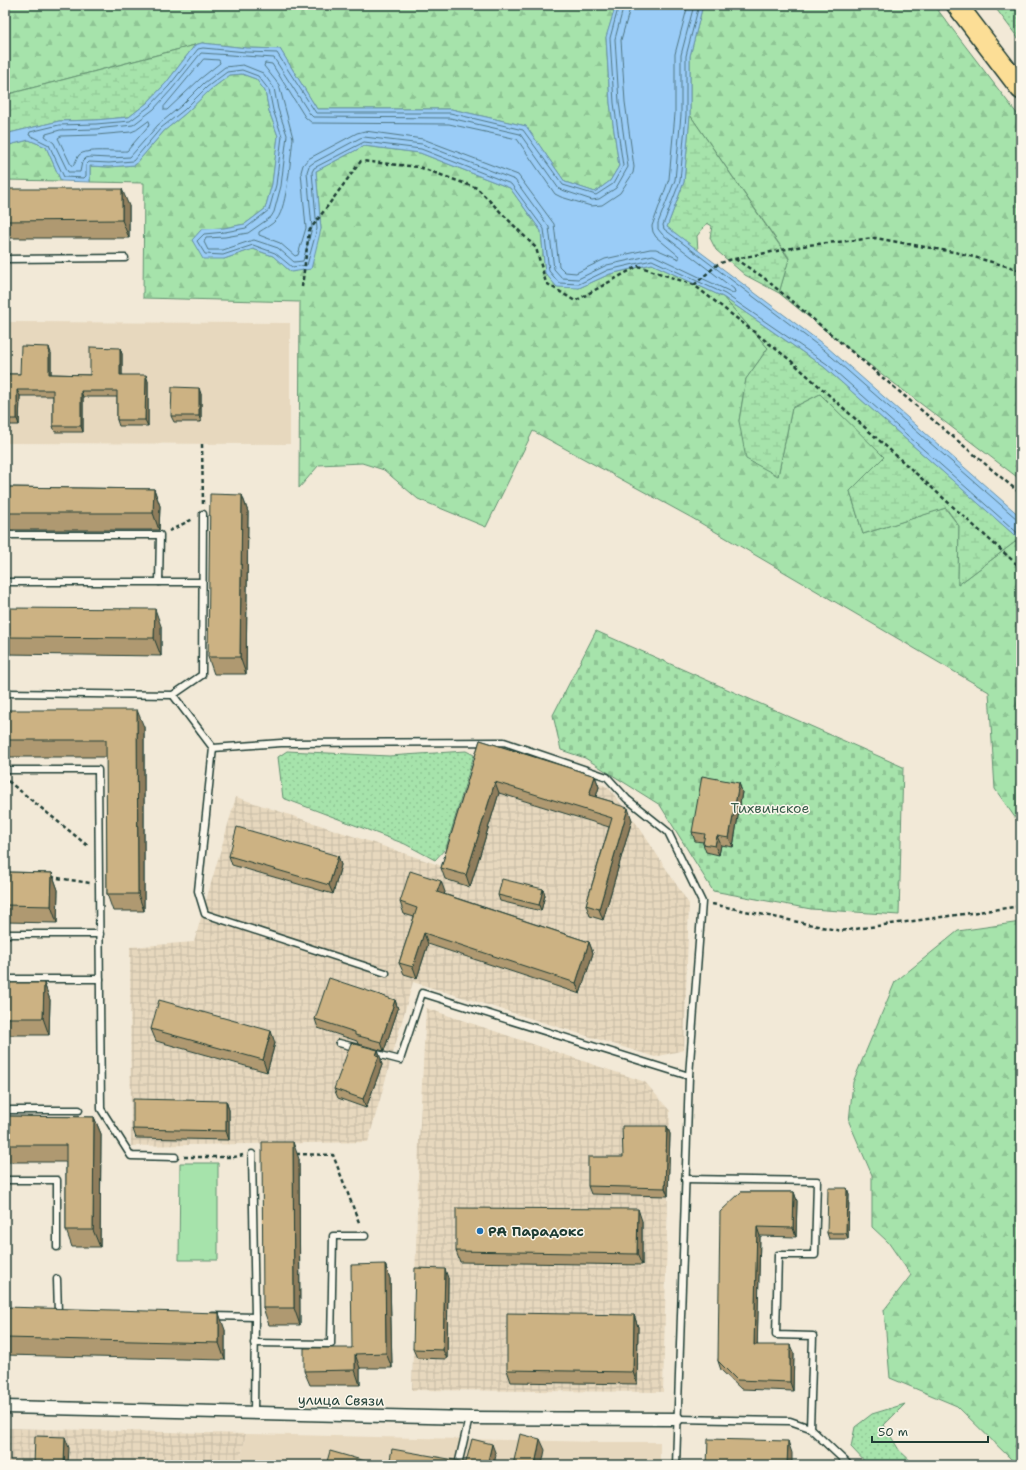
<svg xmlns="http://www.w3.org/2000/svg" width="1026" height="1470" font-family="'Shantell Sans',sans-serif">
	<defs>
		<pattern id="industrial-grid" width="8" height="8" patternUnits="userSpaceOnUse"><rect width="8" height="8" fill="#e7d8be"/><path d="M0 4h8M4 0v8" fill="none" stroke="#c6baa4"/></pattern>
		<pattern id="grass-dots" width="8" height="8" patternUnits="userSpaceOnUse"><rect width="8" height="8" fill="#a6e3ab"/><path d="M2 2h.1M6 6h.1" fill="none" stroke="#8ec494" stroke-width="1.8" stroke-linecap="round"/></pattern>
		<pattern id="forest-firs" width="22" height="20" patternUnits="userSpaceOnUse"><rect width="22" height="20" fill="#a6e3ab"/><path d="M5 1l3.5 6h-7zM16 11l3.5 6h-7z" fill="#8ec494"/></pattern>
		<pattern id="wetland-marsh" width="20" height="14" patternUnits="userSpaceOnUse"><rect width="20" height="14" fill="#a6e3ab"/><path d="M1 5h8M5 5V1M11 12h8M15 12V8" fill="none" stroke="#8ec494"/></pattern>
		<pattern id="cemetery-stones" width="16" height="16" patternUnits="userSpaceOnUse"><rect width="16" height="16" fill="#a6e3ab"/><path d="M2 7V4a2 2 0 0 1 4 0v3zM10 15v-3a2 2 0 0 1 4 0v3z" fill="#8ec494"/></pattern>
	</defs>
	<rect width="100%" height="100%" fill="#f2e9d7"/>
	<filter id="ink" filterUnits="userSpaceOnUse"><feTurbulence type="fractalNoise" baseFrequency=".025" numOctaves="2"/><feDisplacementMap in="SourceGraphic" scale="8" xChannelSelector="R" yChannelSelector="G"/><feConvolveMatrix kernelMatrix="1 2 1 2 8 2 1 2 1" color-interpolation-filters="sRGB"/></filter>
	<g filter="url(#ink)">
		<!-- built -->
		<g fill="#e7d8be">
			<polygon points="5,322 290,323 290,444 5,443"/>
			<polygon points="246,1434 597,1442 660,1442 660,1465 239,1465"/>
		</g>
		<!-- industrial -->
		<g fill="url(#industrial-grid)">
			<polygon points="482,744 608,787 639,827 689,904 684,1050 655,1057 413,982 368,1142 131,1146 130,947 194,942 236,797 442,866"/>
			<polygon points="426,1008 645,1082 670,1111 663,1392 412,1390 419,1141"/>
			<polygon points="5,1428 246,1434 239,1465 5,1465"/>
		</g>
		<!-- grass -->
		<g fill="url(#grass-dots)" stroke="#629070">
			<polygon points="997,5 1021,5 1021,42 994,6"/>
			<polygon points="287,751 389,756 466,751 474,755 446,848 435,860 405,844 283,798 278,757"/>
			<polygon points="905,1404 884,1425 899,1450 915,1465 868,1465 851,1447 855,1427 872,1414"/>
		</g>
		<!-- forest -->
		<g fill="url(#forest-firs)" stroke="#629070">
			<polygon points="5,5 616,5 606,38 610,103 619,166 610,181 595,192 565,182 526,126 451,109 317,109 280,49 247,48 202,43 5,95"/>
			<polygon points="703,5 934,5 1021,119 1021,480 832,336 779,293 789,258 690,115 690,56"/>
			<polygon points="242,74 256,79 265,91 269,111 278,136 272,184 265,209 245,224 224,228 202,229 192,241 224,259 253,249 273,256 291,272 321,229 316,171 364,146 420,153 510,188 541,231 545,273 579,288 610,274 652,264 723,297 768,348 746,379 739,421 778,476 792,408 820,394 885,457 850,491 863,534 945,508 959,526 958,585 1019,539 1021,541 1021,826 995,789 989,692 692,518 533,431 486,527 418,499 384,470 362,463 319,465 299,488 300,302 143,298 144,183 90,182 90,166 109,167 135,165 164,131 186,113 210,90 230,75"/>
			<polygon points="29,140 46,147 61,181 5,180 5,146"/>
			<polygon points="1021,922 1021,1465 1013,1461 957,1406 890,1378 884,1310 911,1275 888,1242 872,1227 872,1175 849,1122 853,1082 895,982 958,931"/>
		</g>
		<!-- wetland -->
		<g fill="url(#wetland-marsh)" stroke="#629070">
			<polygon points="195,45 166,83 147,103 129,117 95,120 59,121 5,134 5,95"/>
			<polygon points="690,115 789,259 779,293 745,275 716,250 710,238 712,226 707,223 697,236 698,251 667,227 684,182"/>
			<polygon points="723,297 824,367 1019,539 958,585 959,526 946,508 863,534 850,491 884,457 820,394 792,408 778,476 746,459 739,421 746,379 768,348"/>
		</g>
		<!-- cemetery -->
		<polygon fill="url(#cemetery-stones)" stroke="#629070" points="596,631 903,767 899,915 811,909 713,891 660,805 585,758 561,750 553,715"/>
		<!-- pitch -->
		<polygon fill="#a6e3ab" stroke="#629070" points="180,1163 218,1163 218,1260 179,1260"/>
		<!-- water -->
		<polygon fill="#9accf7" stroke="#6993a9" points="616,5 703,5 690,56 690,115 684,182 667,227 827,347 1021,517 1021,541 824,367 723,297 652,264 610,274 579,288 557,287 545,273 541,231 510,188 420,153 364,146 316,171 321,229 311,269 291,272 273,256 253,249 224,259 203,259 192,240 202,229 224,228 245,224 265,209 272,184 278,136 269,111 265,91 256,79 242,74 230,75 210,90 186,113 164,131 135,165 109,167 90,166 90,182 61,181 46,147 29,140 5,146 5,134 59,121 95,120 129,117 147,103 166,83 195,45 202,43 247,48 280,49 317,109 451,109 526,126 565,182 595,192 610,181 619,166 610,103 606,37"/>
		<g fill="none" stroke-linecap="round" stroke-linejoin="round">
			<!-- shore -->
			<g stroke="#507682" stroke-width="1">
				<polyline points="619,5 610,38 614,103 623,166 613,184 596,195 563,185 523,130 450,113 316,113 277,53 246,52 203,48 198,49 169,86 150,106 130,121 96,124 59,125 30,132 29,135 49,145 64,177 84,178 86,176 86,165 89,162 109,163 133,161 161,128 184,110 207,87 227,72 242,70 258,76 269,90 273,110 282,136 276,185 269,210 246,228 225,232 204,234 197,241 205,254 223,255 253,245 275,253 292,267 307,265 317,229 312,172 314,168 364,142 421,149 511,184 544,229 549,271 559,283 579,284 608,270 652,260 725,294 827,364 1021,536"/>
				<polyline points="624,5 615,39 619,102 628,167 616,188 599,199 592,200 559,189 520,134 450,118 313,117 310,114 274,58 201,53 172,89 154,109 133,125 96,129 60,130 46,134 45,136 54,143 68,172 80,172 82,162 86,158 90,157 109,158 130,157 158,125 181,106 204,83 225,67 243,65 263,73 274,88 278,109 287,135 281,186 274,212 271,217 248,233 225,237 206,238 204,242 208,250 223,250 250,241 254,240 278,248 294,262 303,261 312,228 307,172 309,166 313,163 360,138 364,137 422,144 515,180 549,227 554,269 562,278 578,279 607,265 653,255 733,293 735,292 734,289 662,234 658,229 658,223 675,180 681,115 681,55 694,5"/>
				<path d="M631,5L621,40L625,102L634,167L633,173L620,193L602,205L591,206L561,197L555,194L517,139L449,124L312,123L305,117L272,64L265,63L264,66L279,85L293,138C291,155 287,207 277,219C272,225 265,228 259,232V235L280,243L295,256L298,255L306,228L301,172L303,165L308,159L357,133L365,131L423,139L518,175L554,224L559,266L565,272L576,273L605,259L650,249H656L679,259V256L656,237L653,232L652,226L669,179L675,114V54L688,5"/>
				<polyline points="699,5 686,56 686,115 680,181 663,225 664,229 824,350 1017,519 1021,520"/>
				<polygon points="204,59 219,60 220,63 200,79 167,110 164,110 164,107"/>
				<path d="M149,121L150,124L127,151C115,152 87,148 79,155C76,159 76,163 73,166L71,165L58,138L61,136L96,135L131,132L136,130Z"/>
			</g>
			<defs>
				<g id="service">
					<polyline points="5,259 125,258"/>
					<polyline points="5,535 160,535 159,582"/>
					<polyline points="5,582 202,582"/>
					<polyline points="5,693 173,695 202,675 203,514"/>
					<polyline points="173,695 213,748 281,743 504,742 607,777 627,799 668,832 702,902 689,1076 676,1465"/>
					<polyline points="213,748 198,891 205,914 386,973"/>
					<polyline points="5,770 98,770 101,1109 131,1156 175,1157"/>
					<polyline points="5,934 100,934"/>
					<polyline points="5,979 100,979"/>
					<polyline points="339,1043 358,1048"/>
					<polyline points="373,1053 400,1060 422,993 689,1076"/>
					<polyline points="5,1110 79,1110"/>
					<polyline points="252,1154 255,1317 254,1413"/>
					<polyline points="685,1179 817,1181 815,1255 778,1255 776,1335 813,1336 810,1428"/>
					<polyline points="5,1180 57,1180 57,1247"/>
					<polyline points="57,1279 58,1313 60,1313"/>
					<polyline points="213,1316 255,1317"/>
					<polyline points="254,1343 331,1344 333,1236 365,1236"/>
					<polyline points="677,1419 790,1421 810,1428 849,1465"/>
					<polyline points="458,1465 469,1418"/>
				</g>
				<polyline id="minor" points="5,1407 469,1418 677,1419"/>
				<polyline id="primary" points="957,5 1021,89"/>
			</defs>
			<!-- service casing -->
			<use href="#service" stroke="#1f3d34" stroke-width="9"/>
			<!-- minor casing -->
			<use href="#minor" stroke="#1f3d34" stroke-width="15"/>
			<!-- primary casing -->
			<use href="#primary" stroke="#1f3d34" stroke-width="23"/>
			<!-- path -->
			<g stroke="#1f3d34" stroke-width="2.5" stroke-dasharray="4 3" stroke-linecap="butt">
				<polyline points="735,259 763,277 1021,494"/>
				<polyline points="694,285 718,264 729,260 808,245 875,238 959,253 1021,270"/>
				<polyline points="302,287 309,231 361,161 419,167 477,188 536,248 546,283 575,301 638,266 694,285 790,360 1021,568"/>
				<polyline points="202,444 203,504"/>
				<polyline points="169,531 193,519"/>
				<polyline points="8,781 88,846"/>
				<polyline points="51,877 90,883"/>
				<polyline points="712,904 841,931 1021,906"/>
				<polyline points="296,1154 333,1155 360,1225"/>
				<polyline points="184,1157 234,1157 243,1155"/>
			</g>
			<!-- service -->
			<use href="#service" stroke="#fbf7ec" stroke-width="6"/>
			<!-- minor -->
			<use href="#minor" stroke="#fbf7ec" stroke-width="12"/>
			<!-- primary -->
			<use href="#primary" stroke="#fcde96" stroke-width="20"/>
		</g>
		<!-- wall -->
		<g fill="#af9971" stroke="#1f3d34">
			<polygon points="5,189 129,206 129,238 5,238"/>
			<polygon points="120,348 122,354 122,375 148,381 148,426 119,426 117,420 117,397 83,397 83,432 55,432 53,426 53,396 20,396 19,425 5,425 5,374 20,374 51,353 51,374 90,375"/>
			<polygon points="201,394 201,422 174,422 171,416"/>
			<polygon points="5,487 154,489 160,506 159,530 5,530"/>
			<polygon points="242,495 248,512 246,674 214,674 208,657"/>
			<polygon points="5,608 161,626 161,656 5,654"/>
			<polygon points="5,710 144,727 144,911 113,911 107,894 107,757 5,757"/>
			<polygon points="480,740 595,776 599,787 596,797 613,802 613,804 632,820 603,920 590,916 586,905 609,827 499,793 470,887 445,879 441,868"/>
			<polygon points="739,783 742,792 733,847 721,845 719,855 706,852 703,844 703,842 695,841 692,832"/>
			<polygon points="229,856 338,856 341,865 333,894 232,865"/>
			<polygon points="5,872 52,873 58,890 57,923 5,922"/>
			<polygon points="543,889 545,895 541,911 500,901 498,895"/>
			<polygon points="445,892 444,894 589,942 593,953 580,994 428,944 417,978 404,974 399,963 414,917 404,914 400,902"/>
			<polygon points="5,983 44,983 50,1000 49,1035 5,1035"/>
			<polygon points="395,1000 398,1009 384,1051 358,1044 357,1041 318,1028 315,1019"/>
			<polygon points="151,1029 275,1043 267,1072 156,1041"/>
			<polygon points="381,1059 381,1061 382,1065 366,1108 338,1098 334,1089"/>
			<polygon points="226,1101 229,1110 229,1140 136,1138 133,1129"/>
			<polygon points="5,1116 94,1117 101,1134 100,1247 72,1247 66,1230 66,1162 5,1162"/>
			<polygon points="667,1126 670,1134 668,1196 591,1194 588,1186"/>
			<polygon points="299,1159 300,1325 269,1325 263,1308"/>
			<polygon points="847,1188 849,1194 848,1239 829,1239 827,1233"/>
			<polygon points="741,1192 794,1192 797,1201 796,1237 760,1236 757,1345 794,1354 793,1391 741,1389 721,1370 718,1361"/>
			<polygon points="642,1221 642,1265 460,1262 456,1251"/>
			<polygon points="385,1264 390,1279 392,1368 360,1368 360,1385 310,1385 304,1371 352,1348"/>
			<polygon points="448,1278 447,1359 417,1358 413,1349"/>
			<polygon points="5,1307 225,1330 225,1360 5,1355"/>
			<polygon points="634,1315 638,1327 637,1384 511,1382 507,1370"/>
		</g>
		<!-- shaded-wall -->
		<g fill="#8f7d5c" stroke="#1f3d34">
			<polygon points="122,189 129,206 129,238 122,220"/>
			<polygon points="49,347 51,353 51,380 49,374"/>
			<polygon points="120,348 122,354 122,381 120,375"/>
			<polygon points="146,375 148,381 148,426 145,420"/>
			<polygon points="199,388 201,394 201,422 199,416"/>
			<polygon points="17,390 20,396 19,425 17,419"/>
			<polygon points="81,391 83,397 83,432 81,426"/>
			<polygon points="154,489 160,506 159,530 153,513"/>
			<polygon points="242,495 248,512 246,674 240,657"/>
			<polygon points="155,609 161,626 161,656 154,638"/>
			<polygon points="137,710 144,727 144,911 138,894"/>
			<polygon points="595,776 599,787 593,806 589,795"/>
			<polygon points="495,782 499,793 470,887 466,875"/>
			<polygon points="739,783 742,792 733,847 729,838"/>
			<polygon points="628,808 632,820 603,920 599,909"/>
			<polygon points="717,836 721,845 719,855 715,846"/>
			<polygon points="338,856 341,865 333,894 329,885"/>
			<polygon points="52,873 58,890 57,923 51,906"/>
			<polygon points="441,881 445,892 441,903 437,892"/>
			<polygon points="543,889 545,895 541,911 539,905"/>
			<polygon points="424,933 428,944 417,978 413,967"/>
			<polygon points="589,942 593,953 580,994 576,983"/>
			<polygon points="44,983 50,1000 49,1035 43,1018"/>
			<polygon points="395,1000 398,1009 384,1051 381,1042"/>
			<polygon points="271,1031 275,1043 267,1072 263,1060"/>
			<polygon points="378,1050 381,1059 381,1061 382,1065 366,1108 363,1099"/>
			<polygon points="226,1101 229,1110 229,1140 226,1131"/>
			<polygon points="94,1117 101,1134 100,1247 93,1230"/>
			<polygon points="667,1126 670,1134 668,1196 665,1188"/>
			<polygon points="293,1142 299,1159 300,1325 294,1308"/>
			<polygon points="847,1188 849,1194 848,1239 846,1233"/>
			<polygon points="794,1192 797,1201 796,1237 793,1228"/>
			<polygon points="638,1209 642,1221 642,1265 637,1254"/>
			<polygon points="757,1227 760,1236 757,1354 754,1345"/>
			<polygon points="385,1264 390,1279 392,1368 386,1353"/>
			<polygon points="445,1269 448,1278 447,1359 443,1350"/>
			<polygon points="219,1313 225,1330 225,1360 219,1343"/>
			<polygon points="634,1315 638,1327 637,1384 633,1372"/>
			<polygon points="790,1345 794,1354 793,1391 790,1382"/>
			<polygon points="355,1354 360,1368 360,1385 355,1370"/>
			<polygon points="65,1437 69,1448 68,1465 64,1465"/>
			<polygon points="540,1439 545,1450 542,1465 535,1465"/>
			<polygon points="788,1441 792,1453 792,1465 787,1465"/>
			<polygon points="492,1444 496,1455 494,1465 487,1465"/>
		</g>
		<!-- building -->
		<g fill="#ccb283" stroke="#1f3d34">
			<polygon points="5,189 122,189 122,220 5,221"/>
			<polygon points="21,346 49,347 49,374 90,375 90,347 120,348 120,375 146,375 145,420 117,420 117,391 81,391 81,426 53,426 53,390 17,390 17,419 5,419 5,374 20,374"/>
			<polygon points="172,387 199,388 199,416 171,416"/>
			<polygon points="5,487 154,489 153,513 5,513"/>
			<polygon points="210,494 242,495 240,657 208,657"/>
			<polygon points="5,608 155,609 154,638 5,637"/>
			<polygon points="5,710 137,710 138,894 107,894 106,740 5,740"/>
			<polygon points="480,740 595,776 589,795 613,802 612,803 628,808 599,909 586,905 612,818 495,782 466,875 441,868"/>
			<polygon points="702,776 739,783 729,838 717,836 715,846 703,844 705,834 692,832"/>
			<polygon points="237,827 338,856 329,885 229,856"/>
			<polygon points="410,871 441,881 437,892 589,942 576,983 424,933 413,967 399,963 417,908 400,902"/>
			<polygon points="5,872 52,873 51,906 5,905"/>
			<polygon points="502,879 543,889 539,905 498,895"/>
			<polygon points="329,978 395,1000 381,1042 355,1035 355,1032 315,1019"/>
			<polygon points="5,983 44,983 43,1018 5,1018"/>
			<polygon points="159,1000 271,1031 263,1060 151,1029"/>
			<polygon points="351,1043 378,1050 376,1055 379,1056 363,1099 334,1089"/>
			<polygon points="133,1099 226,1101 226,1131 133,1129"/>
			<polygon points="5,1116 94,1117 93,1230 66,1230 66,1145 5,1145"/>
			<polygon points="622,1126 667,1126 665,1188 588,1186 588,1157 623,1157"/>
			<polygon points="262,1142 293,1142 294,1308 263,1308"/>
			<polygon points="828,1188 847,1188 846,1233 827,1233"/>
			<polygon points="741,1192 794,1192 793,1228 757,1227 754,1345 790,1345 790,1382 737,1380 718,1361 720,1212"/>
			<polygon points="456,1208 638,1209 637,1254 456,1251"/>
			<polygon points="385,1264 386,1353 355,1354 355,1370 304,1371 304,1348 352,1348 351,1265"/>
			<polygon points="415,1268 445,1269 443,1350 413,1349"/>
			<polygon points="5,1307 219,1313 219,1343 5,1338"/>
			<polygon points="507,1313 634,1315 633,1372 507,1370"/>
			<polygon points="520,1434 540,1439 535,1465 513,1465"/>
			<polygon points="35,1436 65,1437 64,1465 34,1465"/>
			<polygon points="472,1439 492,1444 487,1465 389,1465 392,1449 466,1462"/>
			<polygon points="708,1439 788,1441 787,1465 707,1465"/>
			<polygon points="330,1451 365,1461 364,1465 326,1465"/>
		</g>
	</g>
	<!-- markers -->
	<circle fill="#1f6fb2" stroke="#fbf7ec" stroke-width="1.5" cx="480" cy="1231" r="4"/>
	<g text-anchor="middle" stroke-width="3" stroke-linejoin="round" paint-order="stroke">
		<!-- park labels -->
		<g font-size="14" fill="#3a5e4c" stroke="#fbf7ec">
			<text x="770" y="813">Тихвинское</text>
		</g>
		<!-- poi labels -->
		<g font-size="14" font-weight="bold" fill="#1f3d34" stroke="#fbf7ec" text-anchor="start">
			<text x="488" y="1236">РА Парадокс</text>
		</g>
		<!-- street labels -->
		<g font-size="14" fill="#1f3d34" stroke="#fbf7ec">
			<text transform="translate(341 1400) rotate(1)" y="5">улица Связи</text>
		</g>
	</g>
	<!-- margin -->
	<rect width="1026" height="1470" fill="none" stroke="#fbf7ec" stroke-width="20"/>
	<rect x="10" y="10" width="1006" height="1450" fill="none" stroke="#1f3d34" stroke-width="1.5" filter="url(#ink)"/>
	<!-- scale -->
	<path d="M872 1436v6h116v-6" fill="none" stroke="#1f3d34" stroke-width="2"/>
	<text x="878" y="1436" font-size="12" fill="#1f3d34" stroke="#fbf7ec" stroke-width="3" paint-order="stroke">50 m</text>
</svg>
